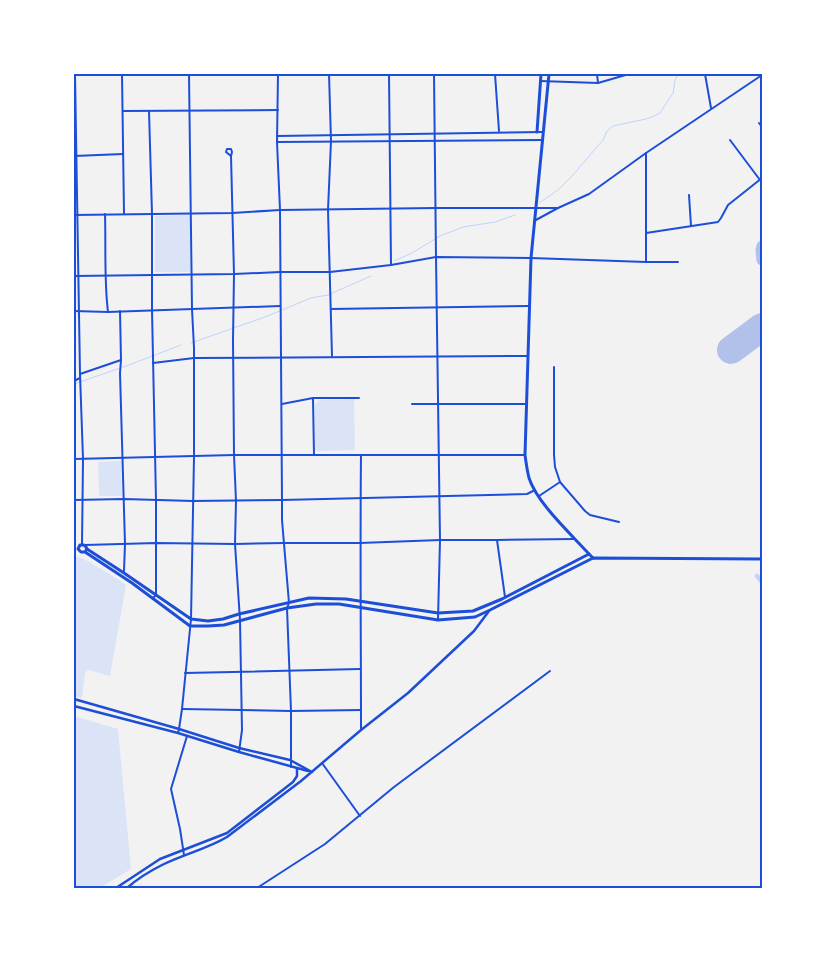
<svg xmlns="http://www.w3.org/2000/svg" width="836" height="962" font-family="Raleway,sans-serif">
	<rect width="100%" height="100%" fill="#f2f2f2"/>
	<!-- green -->
	<g fill="#dbe4f7">
		<polygon points="190,215 190,272 155,272 155,216"/>
		<polygon points="354,399 355,450 318,451 315,450 315,405 319,400"/>
		<polygon points="121,461 122,496 99,496 98,462"/>
		<polygon points="74,555 90,562 122,582 126,585 110,676 88,670 85,672 82,698 74,696"/>
		<polygon points="74,716 118,729 131,869 106,884 101,888 74,888"/>
	</g>
	<g fill="none" stroke-linecap="round" stroke-linejoin="round">
		<!-- stream -->
		<g stroke="#bfd3fe" stroke-width="1">
			<polyline points="539,203 558,190 572,176 603,140 607,131 613,126 646,119 654,116 660,113 673,93 675,80 678,74"/>
			<polyline points="394,261 412,253 440,236 463,227 495,222 515,215"/>
			<polyline points="191,343 265,317 311,298 328,295 371,276"/>
			<polyline points="74,384 129,365 181,345"/>
		</g>
		<!-- canal -->
		<polyline stroke="#bfd3fe" stroke-width="4.5" points="757,576 762,582"/>
		<!-- taxiway -->
		<polyline stroke="#b2c1ea" stroke-width="11" points="762,246 761,250 762,260"/>
		<!-- runway -->
		<polyline stroke="#b2c1ea" stroke-width="28" points="731,350 762,327"/>
		<!-- minor -->
		<g stroke="#1d4ed8" stroke-width="2">
			<polyline points="75,74 80,374 83,459 82,545"/>
			<polyline points="122,74 124,214"/>
			<polyline points="278,74 277,142 280,210 282,500 282,520 289,603 287,608 291,711 291,767"/>
			<polyline points="329,74 331,141 328,210 332,356"/>
			<polyline points="389,74 391,265"/>
			<polyline points="434,74 436,257 440,540 438,619"/>
			<polyline points="495,74 499,131"/>
			<polyline points="597,74 598,83"/>
			<polyline points="705,74 711,108"/>
			<polyline points="540,81 598,83 629,74"/>
			<polyline points="123,111 278,110"/>
			<polyline points="149,111 152,214 152,310 156,500 156,595 153,598"/>
			<polyline points="759,123 762,127"/>
			<polyline points="277,136 542,132"/>
			<polyline points="730,140 760,180"/>
			<polyline points="277,142 542,140"/>
			<polyline points="646,153 646,262 678,262"/>
			<polyline points="74,156 123,154"/>
			<polyline points="231,156 226,152 227,149 231,149 232,152 231,156 234,274 233,340 234,455 236,501 235,544 240,620 242,730 239,752"/>
			<polyline points="689,195 691,226"/>
			<path d="M105,214C106,247 104,280 108,312"/>
			<polyline points="74,215 232,213 280,210 435,208 558,208"/>
			<polyline points="534,221 558,208 589,194 646,153 762,75"/>
			<polyline points="646,233 718,222 721,218 728,205 762,178"/>
			<polyline points="74,276 234,274 280,272 330,272 391,265 436,257 531,258 646,262"/>
			<polyline points="331,309 529,306"/>
			<polyline points="74,311 108,312 280,306"/>
			<polyline points="120,311 121,360 120,373 125,544 124,571"/>
			<polyline points="153,363 194,358 527,356"/>
			<polyline points="554,367 554,455 555,467 560,482 585,511 590,515 619,522"/>
			<polyline points="80,374 121,360"/>
			<polyline points="74,381 80,378"/>
			<polyline points="313,398 314,455"/>
			<polyline points="282,404 313,398 359,398"/>
			<polyline points="412,404 526,404"/>
			<polyline points="74,459 234,455 525,455"/>
			<polyline points="539,496 560,482"/>
			<polyline points="74,500 124,499 193,501 282,500 527,494 535,490"/>
			<polyline points="497,540 505,597"/>
			<polyline points="85,545 156,543 235,544 284,543 360,543 440,540 497,540 574,539"/>
			<polyline points="185,673 360,669"/>
			<polyline points="182,709 291,711 361,710"/>
			<path d="M361,730C361,639 360,547 361,455"/>
			<polyline points="178,733 179,729 182,709 191,619 194,457 194,348 192,309 189,74"/>
			<polyline points="322,763 360,816"/>
			<polyline points="184,855 180,829 171,789 187,736"/>
			<polyline points="257,888 325,844 394,787 550,671"/>
		</g>
		<!-- secondary -->
		<g stroke="#1d4ed8" stroke-width="2.5">
			<polyline points="74,699 179,729 239,748 290,760 312,772"/>
			<polyline points="74,706 178,733 239,752 308,771"/>
			<polyline points="116,888 160,859 227,833 293,782 297,776 297,769"/>
			<path d="M127,888C137,879 150,871 162,865C184,854 207,849 227,837L301,781L361,730L408,693L474,631L489,611"/>
		</g>
		<!-- primary -->
		<g stroke="#1d4ed8" stroke-width="3">
			<path d="M549,74L531,258L525,455C526,462 527,470 529,478C537,503 571,534 589,554"/>
			<polyline points="537,132 541,74"/>
		</g>
		<!-- trunk -->
		<g stroke="#1d4ed8" stroke-width="3">
			<polyline points="87,549 124,573 191,619 208,621 223,619 239,614 309,598 346,599 438,613 473,611 502,599 589,554 593,558"/>
			<polyline points="85,552 87,549 86,547 84,545 80,545 78,549 81,552 85,552 132,583 190,626 208,626 224,625 287,608 316,604 339,604 438,620 475,617 490,610 593,558 762,559"/>
		</g>
	</g>
	<!-- border -->
	<rect width="836" height="962" fill="none" stroke="#ffffff" stroke-width="150"/>
	<rect x="75" y="75" width="686" height="812" fill="none" stroke="#1d4ed8" stroke-width="2"/>
</svg>
